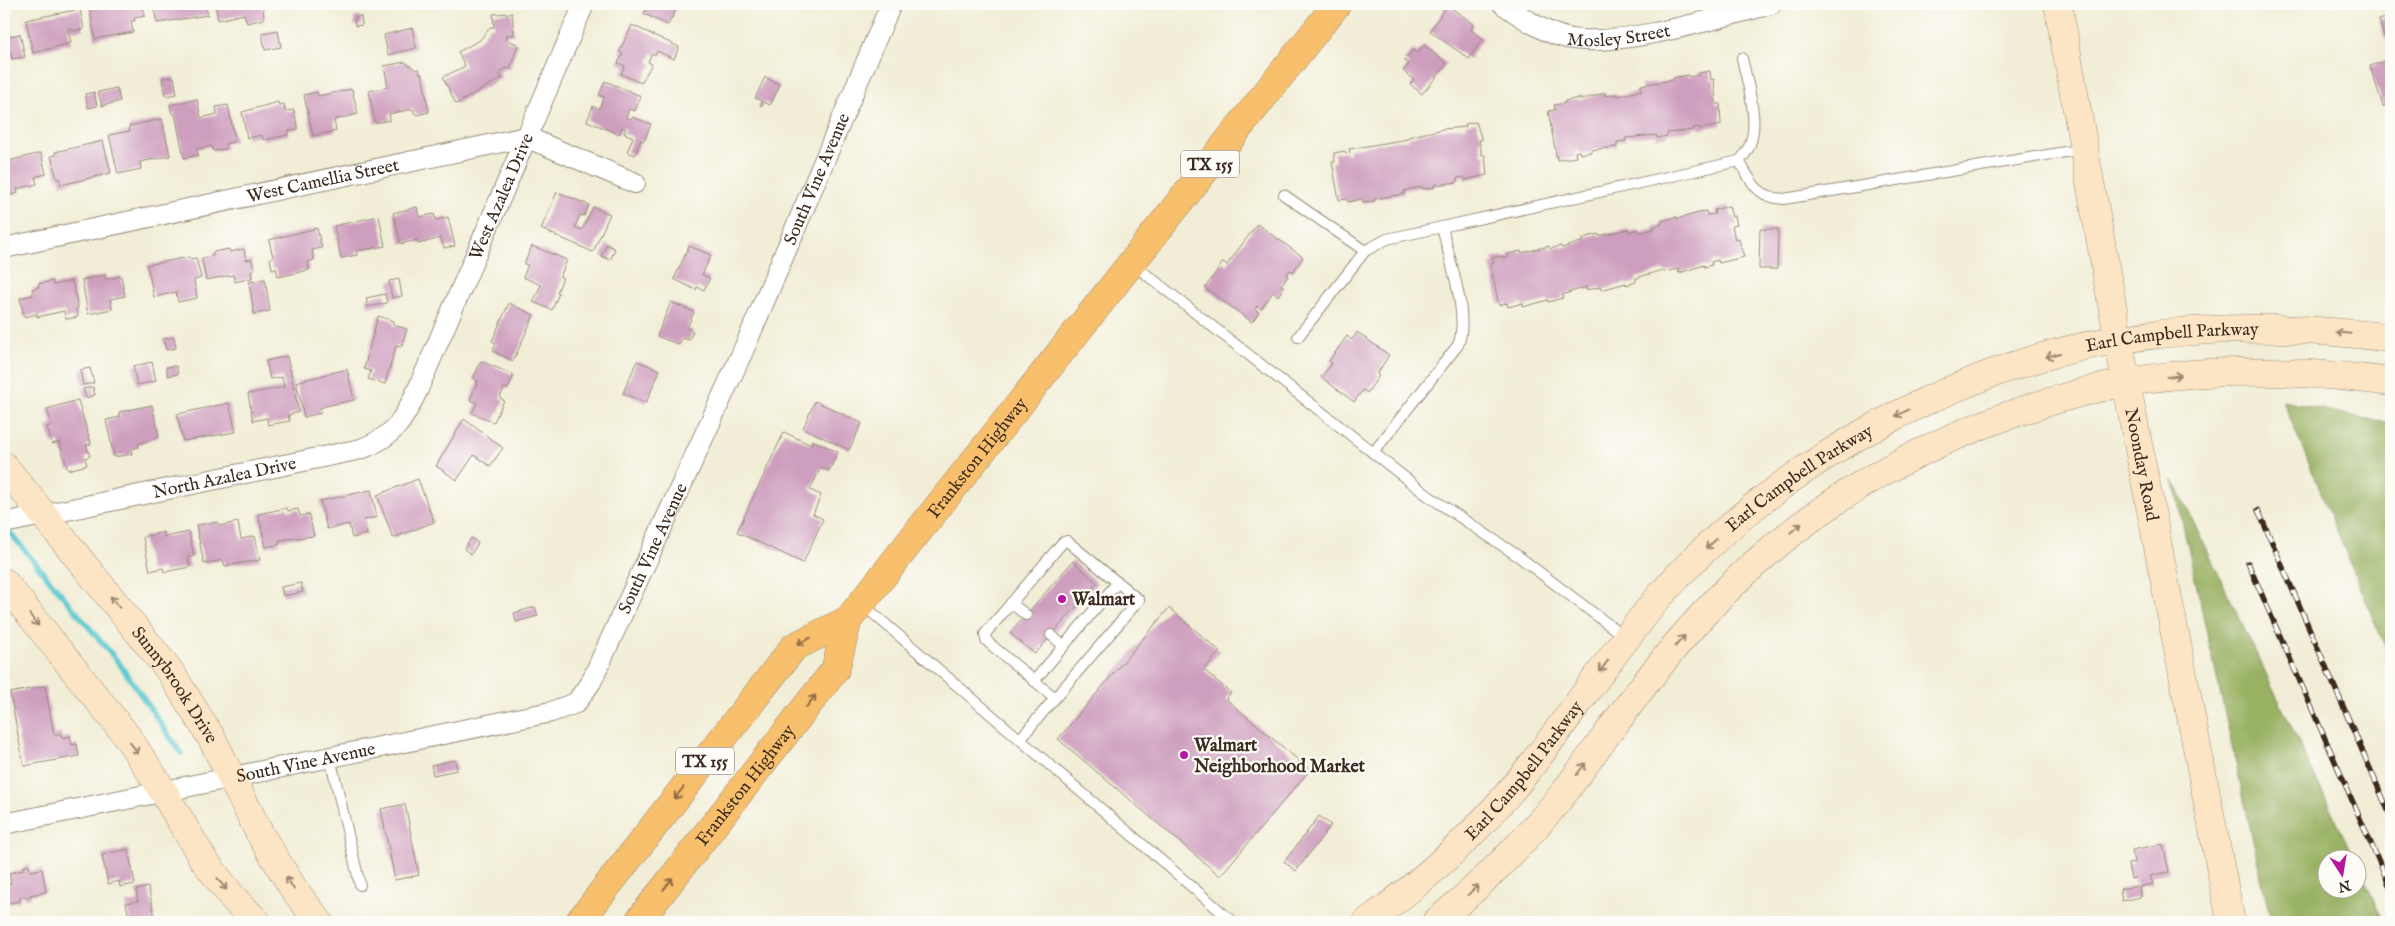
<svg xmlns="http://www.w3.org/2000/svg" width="2395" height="926" font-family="'IM FELL English',serif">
	<rect width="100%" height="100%" fill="#fdfcf7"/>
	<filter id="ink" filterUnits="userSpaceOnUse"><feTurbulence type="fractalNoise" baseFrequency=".02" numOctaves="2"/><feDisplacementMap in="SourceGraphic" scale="10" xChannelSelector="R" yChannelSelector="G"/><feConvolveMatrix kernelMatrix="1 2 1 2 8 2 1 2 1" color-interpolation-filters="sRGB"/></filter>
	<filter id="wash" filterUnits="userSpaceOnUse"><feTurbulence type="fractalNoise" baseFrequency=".0096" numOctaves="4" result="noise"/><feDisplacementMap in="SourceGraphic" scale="20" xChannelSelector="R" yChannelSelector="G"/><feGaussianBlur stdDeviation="1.12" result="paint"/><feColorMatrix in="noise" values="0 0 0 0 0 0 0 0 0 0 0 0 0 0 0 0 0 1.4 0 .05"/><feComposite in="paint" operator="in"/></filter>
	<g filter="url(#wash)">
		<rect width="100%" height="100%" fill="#f1edd6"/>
		<!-- forest -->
		<g fill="#98b162" stroke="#6a6e40">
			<polygon points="2283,401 2391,424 2391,661"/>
			<polygon points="2173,479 2354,858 2328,858 2328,888 2358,888 2358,866 2384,922 2271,922"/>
		</g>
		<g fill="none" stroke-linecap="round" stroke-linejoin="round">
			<!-- stream -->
			<polyline stroke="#5bc8d0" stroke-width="5.5" points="6,528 119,663 181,753"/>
		</g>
		<g id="blocks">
			<!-- building -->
			<g fill="#ce9ebe">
				<polygon points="97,4 142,4 145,16 134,18 135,21 131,21 133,32 95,39 89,5"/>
				<polygon points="153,4 205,4 208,15 157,23"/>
				<polygon points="215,4 263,4 264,19 247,23 244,14 218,20"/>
				<polygon points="648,4 679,4 668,25 644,14"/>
				<polygon points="2386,4 2391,4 2391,37 2385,39 2379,20 2390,17"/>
				<polygon points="1447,5 1474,24 1471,30 1483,38 1469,59 1430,31"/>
				<polygon points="80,9 84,29 72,31 71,28 68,29 71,43 33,53 26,20"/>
				<polygon points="512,13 514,35 507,35 506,40 518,44 510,69 505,68 499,73 502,78 456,104 443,77 465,66 458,52 480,40 490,27 494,27 493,14"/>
				<polygon points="361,16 362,25 355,26 354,18"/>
				<polygon points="632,25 679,47 674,59 657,51 655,55 652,53 648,62 652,64 641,83 621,74 625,66 618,63 623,53 619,52"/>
				<polygon points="4,28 7,37 20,34 25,57 12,59 11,52 4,53"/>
				<polygon points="412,28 416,48 388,55 384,35"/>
				<polygon points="278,30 281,47 265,50 262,33"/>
				<polygon points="1424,45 1447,64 1422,94 1410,84 1414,80 1403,71 1409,64 1404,60 1413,50 1417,53"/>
				<polygon points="2391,59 2391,103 2383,106 2370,66"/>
				<polygon points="405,62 416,70 419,69 420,74 422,74 429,112 417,115 414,113 413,109 389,114 390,120 375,123 369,91 388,87 384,66"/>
				<polygon points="1710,71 1711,80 1714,79 1716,104 1720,104 1721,125 1700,129 1699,127 1693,128 1693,130 1667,133 1667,136 1657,138 1656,135 1625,138 1626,141 1617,142 1617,147 1591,150 1591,152 1580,154 1579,151 1575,152 1576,157 1557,160 1548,111 1555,110 1554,105 1565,103 1565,101 1580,98 1580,100 1605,93 1606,96 1616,94 1617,96 1632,93 1642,90 1641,85 1673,80 1673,78 1688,75 1689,77 1699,75 1698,73"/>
				<polygon points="174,77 177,94 165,96 162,78"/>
				<polygon points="765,77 780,85 770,105 764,102 762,106 760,105 762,101 755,98"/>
				<polygon points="605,81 641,96 635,111 629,109 626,118 631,119 632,117 651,124 644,141 641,140 635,155 627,152 633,137 624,133 626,129 622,127 619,134 587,121 593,106 599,109 604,97 599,95"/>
				<polygon points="117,88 120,101 102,106 98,92"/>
				<polygon points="352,89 358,114 334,120 336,131 313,136 304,95 317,92 318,96"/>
				<polygon points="94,92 97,106 88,108 85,94"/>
				<polygon points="197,99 201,118 217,114 216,107 228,105 235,141 225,144 226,149 213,151 212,146 197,149 198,155 184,158 175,114 172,114 170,105"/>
				<polygon points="278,102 279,105 284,104 285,111 294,110 298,129 288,131 288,135 263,140 262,135 247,138 242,112"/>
				<polygon points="162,119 170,156 140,162 141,169 118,174 109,135 130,131 129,126"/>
				<polygon points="1476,122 1482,140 1479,140 1482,155 1485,155 1487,175 1465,180 1464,177 1457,178 1458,182 1434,185 1435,187 1423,189 1423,187 1410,189 1404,191 1404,194 1374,199 1375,201 1363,203 1362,199 1348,202 1347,199 1339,200 1332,162 1335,162 1334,153 1345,151 1346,154 1350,153 1349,149 1408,139 1408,137 1443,129 1466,127 1465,124"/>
				<polygon points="103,141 111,173 61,185 59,178 57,179 51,156 56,155 55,152"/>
				<polygon points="41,153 46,174 35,177 37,184 17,189 18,193 4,197 4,162"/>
				<polygon points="557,192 589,205 584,216 580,215 575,227 582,230 593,207 610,214 593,252 541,229"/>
				<polygon points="1729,206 1732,217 1735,216 1737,225 1732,226 1735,240 1739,239 1744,257 1719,263 1718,260 1711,262 1712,265 1704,267 1704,265 1679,273 1678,269 1664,272 1663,270 1636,278 1636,282 1626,285 1626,283 1601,290 1601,287 1586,290 1586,287 1562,295 1563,298 1548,302 1548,300 1523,307 1523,303 1508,307 1507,303 1499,305 1490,264 1494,263 1492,258 1503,256 1503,258 1509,257 1508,254 1521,251 1521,253 1549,246 1550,249 1561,246 1562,248 1584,241 1583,238 1598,234 1599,236 1629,229 1629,232 1639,229 1640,233 1654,229 1653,227 1662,224 1661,221 1677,217 1677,219 1706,211 1707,215 1715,214 1714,210"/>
				<polygon points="417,207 419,217 434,214 436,220 448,217 455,246 444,248 441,238 418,244 417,240 401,244 393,213"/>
				<polygon points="379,216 385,246 356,251 357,255 341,258 334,226"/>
				<polygon points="1257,224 1303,257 1293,272 1290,270 1286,275 1288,276 1281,285 1284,287 1278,296 1273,292 1261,309 1257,306 1255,309 1259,312 1252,322 1205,288 1223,262 1227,265"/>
				<polygon points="317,228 322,248 312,250 314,260 308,262 309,270 278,277 276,268 272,269 270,258 273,257 269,240"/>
				<polygon points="1760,229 1778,229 1777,269 1759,269"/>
				<polygon points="607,244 615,249 610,260 601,256"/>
				<polygon points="532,246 567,260 560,277 563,278 557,292 559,293 552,310 533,302 541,285 523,277 528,265 524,264"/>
				<polygon points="689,246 711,255 702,275 710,278 704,290 697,287 696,290 674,279"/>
				<polygon points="229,249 230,252 244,249 246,260 252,259 254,270 251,271 252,278 235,282 233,275 206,280 202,258 213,256 213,252"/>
				<polygon points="189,257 190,259 196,258 201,278 194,280 197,298 178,302 176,292 154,297 147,265"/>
				<polygon points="105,275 106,279 121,276 125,296 110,299 112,309 88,314 82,280"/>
				<polygon points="265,279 270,311 254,314 249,282"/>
				<polygon points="399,279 402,296 392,298 389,281"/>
				<polygon points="53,281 53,285 72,281 78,308 76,309 78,317 66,319 64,311 37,317 37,314 24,317 20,298 33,295 32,289 39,287 38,284"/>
				<polygon points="385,294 387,303 368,307 366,298"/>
				<polygon points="671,302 694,312 687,328 693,331 689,340 682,338 679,345 657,336"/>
				<polygon points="509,303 534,315 513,361 493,351 496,343 492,341"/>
				<polygon points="378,316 394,321 393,325 407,329 401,347 396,346 385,384 368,379 371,371 364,369"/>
				<polygon points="1357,332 1389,355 1377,374 1379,376 1367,393 1363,390 1354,402 1321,377 1332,363 1329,361 1347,336 1352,340"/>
				<polygon points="174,337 176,348 166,350 163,339"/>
				<polygon points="287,356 299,412 288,415 290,421 268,425 267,418 253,421 248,394 284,387 282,377 270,379 266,361"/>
				<polygon points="481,361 514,375 508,389 504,388 500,398 504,400 494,422 472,413 477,403 470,400 478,381 473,379"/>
				<polygon points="637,361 660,370 646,403 623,393"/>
				<polygon points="152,362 156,381 137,385 133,366"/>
				<polygon points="176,366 178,374 168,376 166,367"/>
				<polygon points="90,368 94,383 83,385 80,370"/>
				<polygon points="347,369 354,400 325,406 319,409 321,413 304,417 296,382"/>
				<polygon points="93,387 95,395 86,398 83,389"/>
				<polygon points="78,400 91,444 86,445 90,456 85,458 87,465 68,470 59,442 52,444 47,427 52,425 47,409"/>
				<polygon points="815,401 862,423 849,450 803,428"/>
				<polygon points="229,403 236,432 183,441 177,414"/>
				<polygon points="152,405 159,437 138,444 139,447 131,449 132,454 114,457 106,420 120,417 119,412"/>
				<polygon points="464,419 503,448 490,466 474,455 457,480 436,466"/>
				<polygon points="784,432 811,445 812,440 838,452 829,471 821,467 810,490 821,495 813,514 823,519 803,563 737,532"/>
				<polygon points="418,479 434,522 393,538 377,495"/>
				<polygon points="371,490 377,517 364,520 367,534 352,538 349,524 327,529 320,501"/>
				<polygon points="287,508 288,511 298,509 300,516 309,514 314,536 279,540 280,544 266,547 258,514"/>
				<polygon points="218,522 219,526 238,522 241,539 255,536 260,560 225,566 223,560 204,564 196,525"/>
				<polygon points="163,532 164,537 189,532 194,556 188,558 190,567 164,572 163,568 150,571 143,537"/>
				<polygon points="471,538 478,543 471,554 464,549"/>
				<polygon points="1073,561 1097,583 1035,654 1010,633"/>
				<polygon points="301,583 303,592 283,596 281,587"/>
				<polygon points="535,607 538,616 516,622 514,613"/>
				<polygon points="1169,608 1220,651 1204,670 1231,693 1226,699 1310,770 1220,876 1058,739"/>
				<polygon points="4,662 8,677 4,678"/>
				<polygon points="45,686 54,735 61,733 62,738 70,736 72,745 77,744 79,756 24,766 10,693"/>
				<polygon points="455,760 457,770 433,775 431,765"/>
				<polygon points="405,804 419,875 395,880 381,809"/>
				<polygon points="1319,816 1331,825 1296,871 1284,862"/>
				<polygon points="2163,844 2169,872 2150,876 2153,884 2139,887 2141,897 2122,901 2120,889 2137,886 2135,878 2131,879 2128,864 2134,863 2132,850"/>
				<polygon points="128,849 135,884 120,887 119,881 108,884 102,855"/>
				<polygon points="29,865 30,871 42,869 46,892 30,895 31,897 26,898 25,896 20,897 20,901 4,904 4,885 11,883 9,873 23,870 23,867"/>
				<polygon points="148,887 155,917 153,918 154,922 130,922 126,903 138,901 136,890"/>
			</g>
		</g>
	</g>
	<g filter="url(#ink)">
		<use href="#blocks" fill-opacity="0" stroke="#968c7a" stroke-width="1"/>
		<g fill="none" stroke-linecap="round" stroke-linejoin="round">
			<defs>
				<g id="lane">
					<path d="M1739,161C1752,182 1756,197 1784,199L2083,149"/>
					<path d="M1284,195L1365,251L1387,239L1442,227C1449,259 1470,316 1458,345L1373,453"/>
					<path d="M1442,227L1739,161C1766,136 1748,88 1742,58"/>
					<polyline points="1133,264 1427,495 1518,556 1625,637"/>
					<polyline points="1298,337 1365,251"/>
					<polyline points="1011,603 1026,615"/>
					<polyline points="862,604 1233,922"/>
					<polyline points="1051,635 1064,646"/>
					<polyline points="1034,681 1118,582"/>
					<polyline points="1020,739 1139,600 1067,541 1063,542 985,634 986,640 990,644 1055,698"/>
					<polyline points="330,757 360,885"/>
				</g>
				<g id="street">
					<path id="s1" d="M1503,4C1522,17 1544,33 1567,38C1617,49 1720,17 1771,4"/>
					<path id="s2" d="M4,248L526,137L635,183"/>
					<path id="s3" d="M4,523L361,449C395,436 403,421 418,389L584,4"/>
					<path id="s4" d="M4,824L551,712L576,703L591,682L743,351L891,4"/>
				</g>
				<g id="secondary">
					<path id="s5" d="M2058,4L2126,382L2231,922"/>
					<path id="s6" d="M4,466L169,670L211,737L260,834L293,888L319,922"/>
					<polyline points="4,582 126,735 163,791 203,859 233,898 257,922"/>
					<path id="s7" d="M1367,922C1427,879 1484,826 1530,767C1574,711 1613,652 1659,597C1768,470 1951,368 2116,340C2207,325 2300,326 2391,338"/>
					<path d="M1436,922C1481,885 1523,844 1560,798C1599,747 1635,693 1677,644C1772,531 1887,455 2027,409C2066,396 2106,385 2146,379C2227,367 2311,371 2391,382"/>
				</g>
				<g id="primary">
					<polyline points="579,922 794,647 848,620"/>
					<path id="s8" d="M638,922L835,670L848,620L1337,4"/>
				</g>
			</defs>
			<!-- lane casing -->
			<use href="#lane" stroke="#968c7a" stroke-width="12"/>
			<!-- street casing -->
			<use href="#street" stroke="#968c7a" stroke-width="22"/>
			<!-- secondary casing -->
			<use href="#secondary" stroke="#968c7a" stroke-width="29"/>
			<!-- primary casing -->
			<use href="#primary" stroke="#968c7a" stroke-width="29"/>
			<!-- lane -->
			<use href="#lane" stroke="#fff" stroke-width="10"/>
			<!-- street -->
			<use href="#street" stroke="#fff" stroke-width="20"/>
			<!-- secondary -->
			<use href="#secondary" stroke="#fce5c4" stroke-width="28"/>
			<!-- primary -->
			<use href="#primary" stroke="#f8bf6c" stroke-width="28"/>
			<defs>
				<g id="rail">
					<polyline points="2258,510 2391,817"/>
					<polyline points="2248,563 2391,889"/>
				</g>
			</defs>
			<!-- rail casing -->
			<use href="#rail" stroke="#3b2a1e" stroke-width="5.5"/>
			<!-- rail -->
			<use href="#rail" stroke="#fdfcf7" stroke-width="4" stroke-dasharray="11" stroke-linecap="butt"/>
		</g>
		<!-- one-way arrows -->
		<defs><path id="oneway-shaft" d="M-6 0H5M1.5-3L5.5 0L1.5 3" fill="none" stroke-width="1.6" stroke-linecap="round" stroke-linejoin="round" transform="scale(1.25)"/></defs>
		<g stroke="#9c8871">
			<use href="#oneway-shaft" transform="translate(2343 333) rotate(-174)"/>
			<use href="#oneway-shaft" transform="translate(2053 355) rotate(165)"/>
			<use href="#oneway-shaft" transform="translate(2174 376) rotate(-7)"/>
			<use href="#oneway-shaft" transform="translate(1902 413) rotate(153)"/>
			<use href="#oneway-shaft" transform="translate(1796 528) rotate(-39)"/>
			<use href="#oneway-shaft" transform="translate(1711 544) rotate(138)"/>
			<use href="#oneway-shaft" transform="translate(115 602) rotate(-129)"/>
			<use href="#oneway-shaft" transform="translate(34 620) rotate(52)"/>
			<use href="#oneway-shaft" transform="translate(1680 641) rotate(-49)"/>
			<use href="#oneway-shaft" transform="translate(1604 666) rotate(126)"/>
			<use href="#oneway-shaft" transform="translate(134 748) rotate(56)"/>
			<use href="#oneway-shaft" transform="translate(1581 769) rotate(-53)"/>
			<use href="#oneway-shaft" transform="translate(290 883) rotate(-122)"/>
			<use href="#oneway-shaft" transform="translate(222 884) rotate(52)"/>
			<use href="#oneway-shaft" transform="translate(1473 890) rotate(-43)"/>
		</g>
		<g stroke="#906d41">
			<use href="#oneway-shaft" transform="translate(804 641) rotate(154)"/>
			<use href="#oneway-shaft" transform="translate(811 701) rotate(-52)"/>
			<use href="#oneway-shaft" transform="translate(679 793) rotate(128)"/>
			<use href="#oneway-shaft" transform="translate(668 884) rotate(-52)"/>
		</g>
	</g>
	<!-- markers -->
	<g fill="#b5179e" stroke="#fdfcf7" stroke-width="2">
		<circle cx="1062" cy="599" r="5"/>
		<circle cx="1184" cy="755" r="5"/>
	</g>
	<g text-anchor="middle" stroke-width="4.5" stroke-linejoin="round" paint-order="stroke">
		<!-- shield labels -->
		<g fill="#fdfcf7" stroke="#75695f" stroke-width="1">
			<rect x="1181" y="150.5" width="58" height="27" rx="4"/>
			<rect x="676" y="747.5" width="58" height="27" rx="4"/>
		</g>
		<g font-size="16" font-weight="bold" fill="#3b2a1e">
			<text x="1210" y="170">TX 155</text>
			<text x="705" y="767">TX 155</text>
		</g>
		<!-- street labels -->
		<g font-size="18" fill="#3b2a1e" stroke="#fdfcf7">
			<text dy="6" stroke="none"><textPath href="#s1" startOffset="125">Mosley Street</textPath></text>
			<text dy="6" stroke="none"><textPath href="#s4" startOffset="1162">South Vine Avenue</textPath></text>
			<text dy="6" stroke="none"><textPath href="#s2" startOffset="326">West Camellia Street</textPath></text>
			<text dy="6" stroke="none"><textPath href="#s3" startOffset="660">West Azalea Drive</textPath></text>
			<text dy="6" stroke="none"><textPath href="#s7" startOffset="1029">Earl Campbell Parkway</textPath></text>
			<text dy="6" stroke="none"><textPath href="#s8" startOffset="579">Frankston Highway</textPath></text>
			<text dy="6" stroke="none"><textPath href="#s5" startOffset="468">Noonday Road</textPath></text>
			<text dy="6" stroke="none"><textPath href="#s3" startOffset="225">North Azalea Drive</textPath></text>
			<text dy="6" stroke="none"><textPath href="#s7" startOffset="624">Earl Campbell Parkway</textPath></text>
			<text dy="6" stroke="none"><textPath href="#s4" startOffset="758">South Vine Avenue</textPath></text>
			<text dy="6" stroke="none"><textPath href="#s6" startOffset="278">Sunnybrook Drive</textPath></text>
			<text dy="6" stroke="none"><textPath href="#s4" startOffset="308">South Vine Avenue</textPath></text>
			<text dy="6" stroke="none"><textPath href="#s7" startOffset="219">Earl Campbell Parkway</textPath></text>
			<text dy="6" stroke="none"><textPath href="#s8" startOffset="174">Frankston Highway</textPath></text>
		</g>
		<!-- poi labels -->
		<g font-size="18" font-weight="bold" fill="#3b2a1e" stroke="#fdfcf7" text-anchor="start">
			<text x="1072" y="605">Walmart</text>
			<text x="1194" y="751">Walmart<tspan x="1194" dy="21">Neighborhood Market</tspan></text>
		</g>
	</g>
	<!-- margin -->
	<rect width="2395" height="926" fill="none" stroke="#fdfcf7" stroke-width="20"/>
	<!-- north arrow -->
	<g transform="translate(2342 874) rotate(168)"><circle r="24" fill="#fdfcf7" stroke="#afa8a0"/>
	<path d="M0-4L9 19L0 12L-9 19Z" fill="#b5179e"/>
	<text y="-8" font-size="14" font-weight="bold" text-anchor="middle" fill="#3b2a1e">N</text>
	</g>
</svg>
